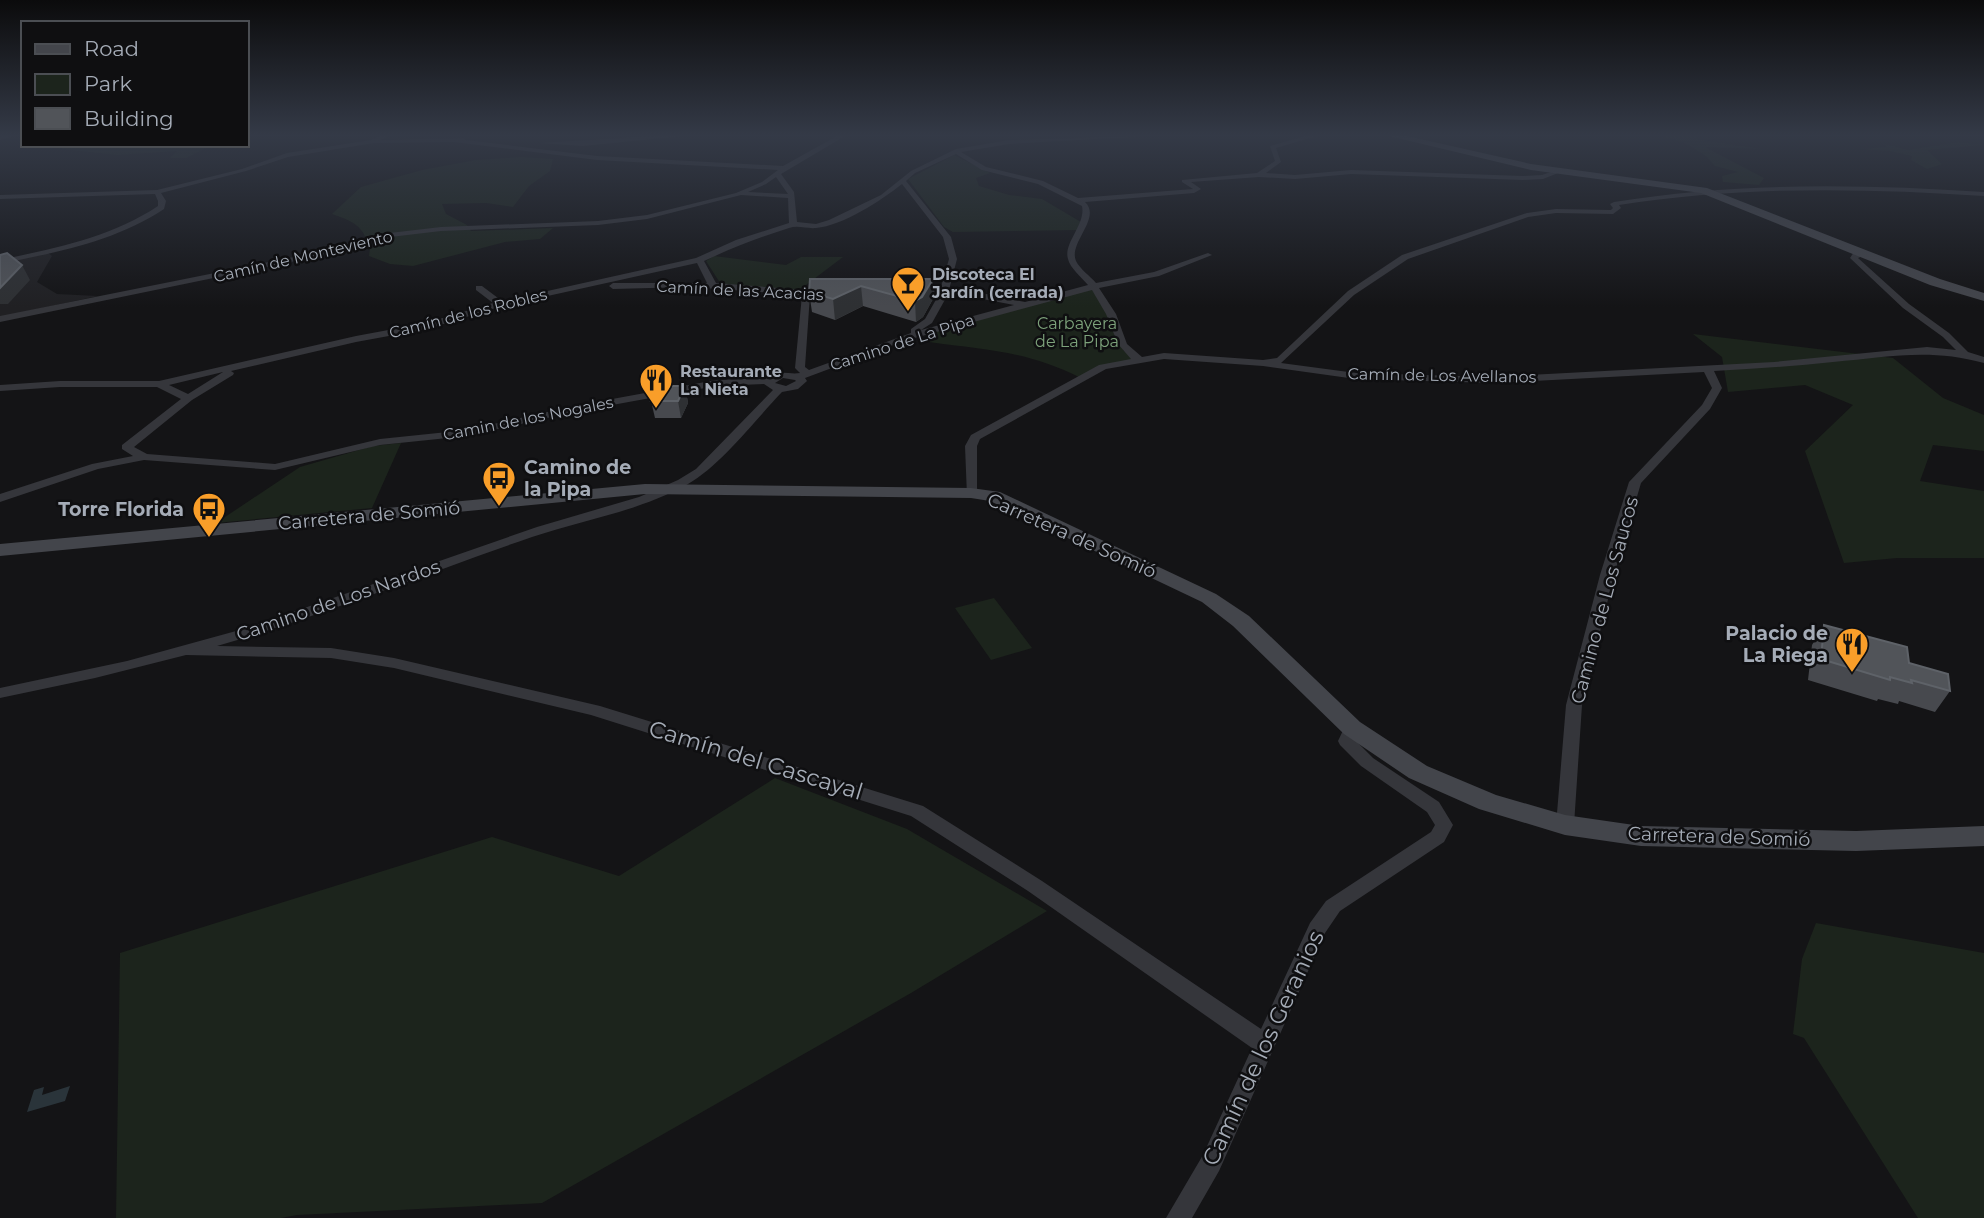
<svg xmlns="http://www.w3.org/2000/svg" width="1984" height="1218" font-family="Montserrat,sans-serif">
	<rect width="100%" height="100%" fill="#141416"/>
	<!-- built -->
	<polygon fill="#202023" points="47,252 52,256 37,282 57,294 98,296 0,317 0,263"/>
	<!-- green -->
	<g fill="#1c241c">
		<polygon points="1663,136 1696,136 1696,139 1761,149 1705,147 1764,178 1759,185 1723,182 1722,176 1738,172 1715,166 1706,156 1687,144"/>
		<polygon points="1958,142 1984,145 1927,150 1942,164 1927,169 1911,160 1912,156 1890,151 1860,149 1887,147 1881,143 1908,150"/>
		<polygon points="56,145 212,145 186,158 170,158 177,151 117,155 63,149"/>
		<polygon points="954,155 990,173 976,178 979,186 1009,195 1042,199 1081,222 1079,230 953,232 944,227 908,179"/>
		<path d="M521,157L553,159L550,171L529,186L513,207L486,203L442,204L446,214L467,225L471,231L553,228L540,239L505,242L413,266L390,264L369,256L370,248L391,244L388,237L366,239C361,224 347,219 332,214L361,187L422,170L476,160Z"/>
		<polygon points="714,256 786,265 801,257 843,257 798,291 722,286 706,261"/>
		<path d="M1095,286L1124,351L1138,359L1117,363L1081,378C1027,351 987,350 929,342L924,332Z"/>
		<polygon points="1693,334 1893,358 1943,398 1984,415 1984,451 1933,445 1920,481 1984,491 1984,558 1897,558 1844,563 1805,451 1853,405 1805,385 1728,392 1722,357"/>
		<polygon points="401,443 372,508 216,523 300,467 373,446"/>
		<polygon points="994,598 1032,648 991,660 955,608"/>
		<polygon points="775,778 907,829 1047,911 911,993 542,1203 297,1215 281,1218 116,1218 120,953 492,837 619,876"/>
		<polygon points="1816,923 1984,953 1984,1218 1918,1218 1804,1038 1793,1034 1802,959"/>
	</g>
	<!-- water -->
	<polygon fill="#2a343a" points="70,1086 65,1101 27,1112 34,1090 44,1087 42,1095"/>
	<g fill="none" stroke-linecap="round" stroke-linejoin="round">
		<!-- street -->
		<g fill="#35363b" fill-rule="evenodd">
			<polygon points="0,136 15,136 0,140"/>
			<path d="M379,136H388L381,140L463,138L466,140L597,156L783,166L837,136H845L781,174L794,192L797,222L816,224L829,220L881,195L911,171L956,149L1009,140L1150,136L1009,144L961,152L986,167L1043,181L1078,198L1193,189L1182,182V180L1257,173L1275,161L1270,146L1305,136H1317L1276,148L1281,162L1266,173L1295,175L1351,170L1523,176L1542,175L1560,169L1563,171L1543,179L1523,180L1351,174L1295,179L1259,177L1191,182L1201,189L1194,193L1085,202C1102,218 1068,243 1076,261C1080,269 1090,276 1096,283L1154,272L1208,253L1212,255L1159,276L1099,288L1116,314L1127,344L1142,357L1164,353L1263,360L1277,358L1348,291L1402,255L1527,213L1556,209L1611,210L1613,208L1610,204L1614,202C1737,182 1860,184 1984,192V196C1861,188 1740,186 1619,205L1621,208L1613,214L1556,213L1528,217L1408,259L1354,295L1281,363L1356,373L1493,377L1774,362L1927,347L1956,350L1943,337L1903,308L1850,258L1854,252L1866,251L1870,253L1858,258L1909,304L1949,333L1968,352L1984,357V363C1930,348 1888,357 1833,362C1794,366 1754,369 1714,371L1722,388L1710,409L1641,483L1614,575L1582,705L1574,825L1571,830L1565,832L1559,830L1556,825L1566,705L1600,575L1629,482L1702,405L1712,388L1704,372L1493,383L1356,379L1263,366L1164,359L1106,369L980,439L977,446V493L971,497L967,496L965,446L971,435L1099,365L1131,359L1118,344L1106,314L1092,290L907,340L805,378L807,381L798,389L782,392C755,420 721,465 688,484C640,511 583,520 532,537C427,573 324,615 217,646L331,648L394,658L600,706L923,806L1042,881L1261,1029L1310,923L1326,901L1431,832L1435,825L1427,812L1361,766L1340,745L1338,741L1346,724H1358L1360,728L1355,740L1373,758L1439,802L1453,825L1444,842L1340,911L1325,933L1219,1171L1192,1218H1166L1203,1155L1252,1048L1028,891L911,816L591,715L394,668L331,658L186,655L95,678L0,698V688L127,661L247,628L537,527L639,497L678,480L696,469L773,390L764,384L716,386L574,412L467,436L380,445L275,470L144,460L98,469L0,502V494L92,464L133,456L122,449V445L181,399L157,387H60L0,391V385L60,381H159L356,336L426,323L493,303L476,290V286H482L502,301L696,258L736,240L789,223L788,198L741,195L647,219L598,225L441,231L382,238L315,257L0,322V316L314,253L381,234L441,227L598,221L647,215L736,193L762,182L778,170L597,160L454,142L374,143L288,157L246,171L161,193L166,201L164,209C114,242 57,252 0,264V260C55,248 110,238 158,206V201L155,194L0,199V195L157,190L242,169L287,153L371,140ZM956,154L982,170L1038,184L1082,206C1086,224 1063,243 1068,259C1070,268 1082,278 1088,285L1025,302L967,290H949L957,259L951,237L906,181L915,173ZM776,177L788,194L748,192L766,184ZM902,184L943,237L949,259L940,290H914L910,293L914,296H938L925,319L911,329V333L809,370L805,367L810,295L830,296V292L716,283L704,261C732,248 760,237 789,228C798,225 807,229 816,228C842,226 882,200 902,184ZM697,263L707,283H613L609,286L613,289L688,287L802,295L795,368L800,373C789,375 778,369 769,378L716,380L574,406L467,430L380,439L275,464L147,454L134,447L192,400L233,375L234,373L231,371L356,342L427,329L502,306ZM947,296H967L1014,305L921,330L932,323ZM223,372L188,394L169,385ZM783,378L795,380L796,381L786,386L775,383Z"/>
			<polygon points="653,136 683,136 583,146 539,143"/>
		</g>
		<!-- secondary -->
		<g fill="#43454b" fill-rule="evenodd">
			<polygon points="1389,136 1407,136 1531,164 1707,188 1940,279 1984,293 1984,301 1930,285 1701,193 1531,170"/>
			<polygon points="645,484 971,488 1000,492 1216,594 1249,616 1360,722 1427,766 1496,795 1565,815 1641,826 1856,831 1984,826 1984,846 1856,851 1641,846 1565,835 1479,809 1409,778 1344,734 1233,626 1202,602 990,501 971,498 645,494 0,556 0,544"/>
		</g>
	</g>
	<!-- wall -->
	<g fill="#47494e">
		<polygon points="933,279 933,299 923,317 916,322 863,306 835,320 812,312 809,292"/>
		<polygon points="685,386 688,403 681,418 655,418 651,401"/>
		<polygon points="1824,625 1909,663 1950,691 1935,712 1899,701 1898,704 1878,699 1877,701 1808,680 1812,645"/>
	</g>
	<!-- shaded-wall -->
	<g fill="#2e3033">
		<polygon points="22,265 30,280 8,304 0,304 0,288"/>
		<polygon points="933,279 933,299 923,317 916,322 915,301"/>
		<polygon points="861,286 863,306 835,320 833,299"/>
		<polygon points="685,386 688,403 681,418 678,401"/>
	</g>
	<!-- building -->
	<g fill="#515459" stroke="#5e6268" stroke-width="2">
		<polygon points="7,253 22,265 0,288 0,255"/>
		<polygon points="810,279 933,279 922,297 915,301 861,286 833,299 809,292"/>
		<polygon points="658,386 685,386 678,401 651,401"/>
		<polygon points="1824,625 1907,647 1909,663 1948,674 1950,691 1911,680 1912,683 1890,677 1890,680 1821,659"/>
	</g>
	<!-- sky -->
	<linearGradient id="sky" x2="0" y2="1"><stop stop-color="#0b0b0c"/><stop offset="0.44" stop-color="#343a47"/><stop offset="1" stop-color="#343a47" stop-opacity="0"/></linearGradient>
	<rect width="1984" height="307" fill="url(#sky)"/>
	<!-- icons -->
	<defs>
		<symbol id="bar-pin" viewBox="-11 -11 22 30"><path d="M0 17L-7.5 6A9.5 9.5 0 1 1 7.5 6Z" fill="#f99e29" stroke="#0f0f11"/><path d="M-6-5H6L.8 .8V4.5H3.5V6h-7V4.5H-.8V.8Z" fill="#111"/></symbol>
		<symbol id="restaurant-pin" viewBox="-11 -11 22 30"><path d="M0 17L-7.5 6A9.5 9.5 0 1 1 7.5 6Z" fill="#f99e29" stroke="#0f0f11"/><path d="M-5-6h1v4h1v-4h1v4h1v-4h1v5L-1.5 .5V6h-2V.5L-5-1ZM5-6V6H3V1.5H1.5Q1.5-4 5-6Z" fill="#111"/></symbol>
		<symbol id="bus-pin" viewBox="-11 -11 22 30"><path d="M0 17L-7.5 6A9.5 9.5 0 1 1 7.5 6Z" fill="#f99e29" stroke="#0f0f11"/><path d="M-5-6H5V4H4V6H2V4H-2V6H-4V4H-5ZM-3.5-4V0h7V-4ZM-3.5 1.2v1.5H-2V1.2ZM2 1.2v1.5H3.5V1.2Z" fill="#111"/></symbol>
	</defs>
	<g fill-rule="evenodd">
		<use href="#bar-pin" x="889" y="264" width="38" height="52"/>
		<use href="#restaurant-pin" x="637" y="361" width="38" height="52"/>
		<use href="#bus-pin" x="480" y="459" width="38" height="52"/>
		<use href="#bus-pin" x="190" y="490" width="38" height="52"/>
		<use href="#restaurant-pin" x="1833" y="625" width="38" height="52"/>
	</g>
	<g text-anchor="middle" stroke-width="5" stroke-linejoin="round" paint-order="stroke">
		<!-- far-street labels -->
		<g font-size="16" fill="#a5acb7" stroke="#0f0f11">
			<text transform="translate(303 256) rotate(-13)" y="6">Camín de Monteviento</text>
			<text transform="translate(740 290) rotate(3)" y="6">Camín de las Acacias</text>
			<text transform="translate(468 313) rotate(-14)" y="6">Camín de los Robles</text>
			<text transform="translate(902 342) rotate(-18)" y="6">Camino de La Pipa</text>
			<text transform="translate(1442 375) rotate(1)" y="6">Camín de Los Avellanos</text>
			<text transform="translate(528 418) rotate(-11)" y="6">Camin de los Nogales</text>
		</g>
		<!-- far-poi labels -->
		<g font-size="16" font-weight="bold" fill="#a5acb7" stroke="#0f0f11" text-anchor="start">
			<text x="932" y="280">Discoteca El<tspan x="932" dy="18">Jardín (cerrada)</tspan></text>
			<text x="680" y="377">Restaurante<tspan x="680" dy="18">La Nieta</tspan></text>
		</g>
		<!-- far-park labels -->
		<g font-size="16" fill="#7da27b" stroke="#0f0f11">
			<text x="1077" y="329">Carbayera<tspan x="1077" dy="18">de La Pipa</tspan></text>
		</g>
		<!-- poi labels -->
		<g font-size="19" font-weight="bold" fill="#a5acb7" stroke="#0f0f11" text-anchor="end">
			<text x="524" y="474" text-anchor="start">Camino de<tspan x="524" dy="22">la Pipa</tspan></text>
			<text x="184" y="516">Torre Florida</text>
			<text x="1828" y="640">Palacio de<tspan x="1828" dy="22">La Riega</tspan></text>
		</g>
		<!-- street labels -->
		<g font-size="19" fill="#a5acb7" stroke="#0f0f11">
			<text transform="translate(369 515) rotate(-5)" y="7">Carretera de Somió</text>
			<text transform="translate(1072 535) rotate(24)" y="7">Carretera de Somió</text>
			<text transform="translate(338 600) rotate(-19)" y="7">Camino de Los Nardos</text>
			<text transform="translate(1604 600) rotate(-75)" y="7">Camino de Los Saucos</text>
			<text transform="translate(1719 836) rotate(2)" y="7">Carretera de Somió</text>
		</g>
		<!-- near-street labels -->
		<g font-size="23" fill="#a5acb7" stroke="#0f0f11">
			<text transform="translate(756 760) rotate(17)" y="8">Camín del Cascayal</text>
			<text transform="translate(1263 1048) rotate(-65)" y="8">Camín de los Geranios</text>
		</g>
	</g>
	<!-- legend -->
	<rect x="21" y="21" width="228" height="126" fill="#0f0f11" stroke="#4b4e53" stroke-width="2"/>
	<rect x="35" y="44" width="35" height="10" fill="#43454b" stroke="#4b4e53" stroke-width="2"/>
	<text x="84" y="56" font-size="21" fill="#a5acb7">Road</text>
	<rect x="35" y="74" width="35" height="21" fill="#1c241c" stroke="#4b4e53" stroke-width="2"/>
	<text x="84" y="91" font-size="21" fill="#a5acb7">Park</text>
	<rect x="35" y="108" width="35" height="21" fill="#515459" stroke="#4b4e53" stroke-width="2"/>
	<text x="84" y="126" font-size="21" fill="#a5acb7">Building</text>
</svg>
